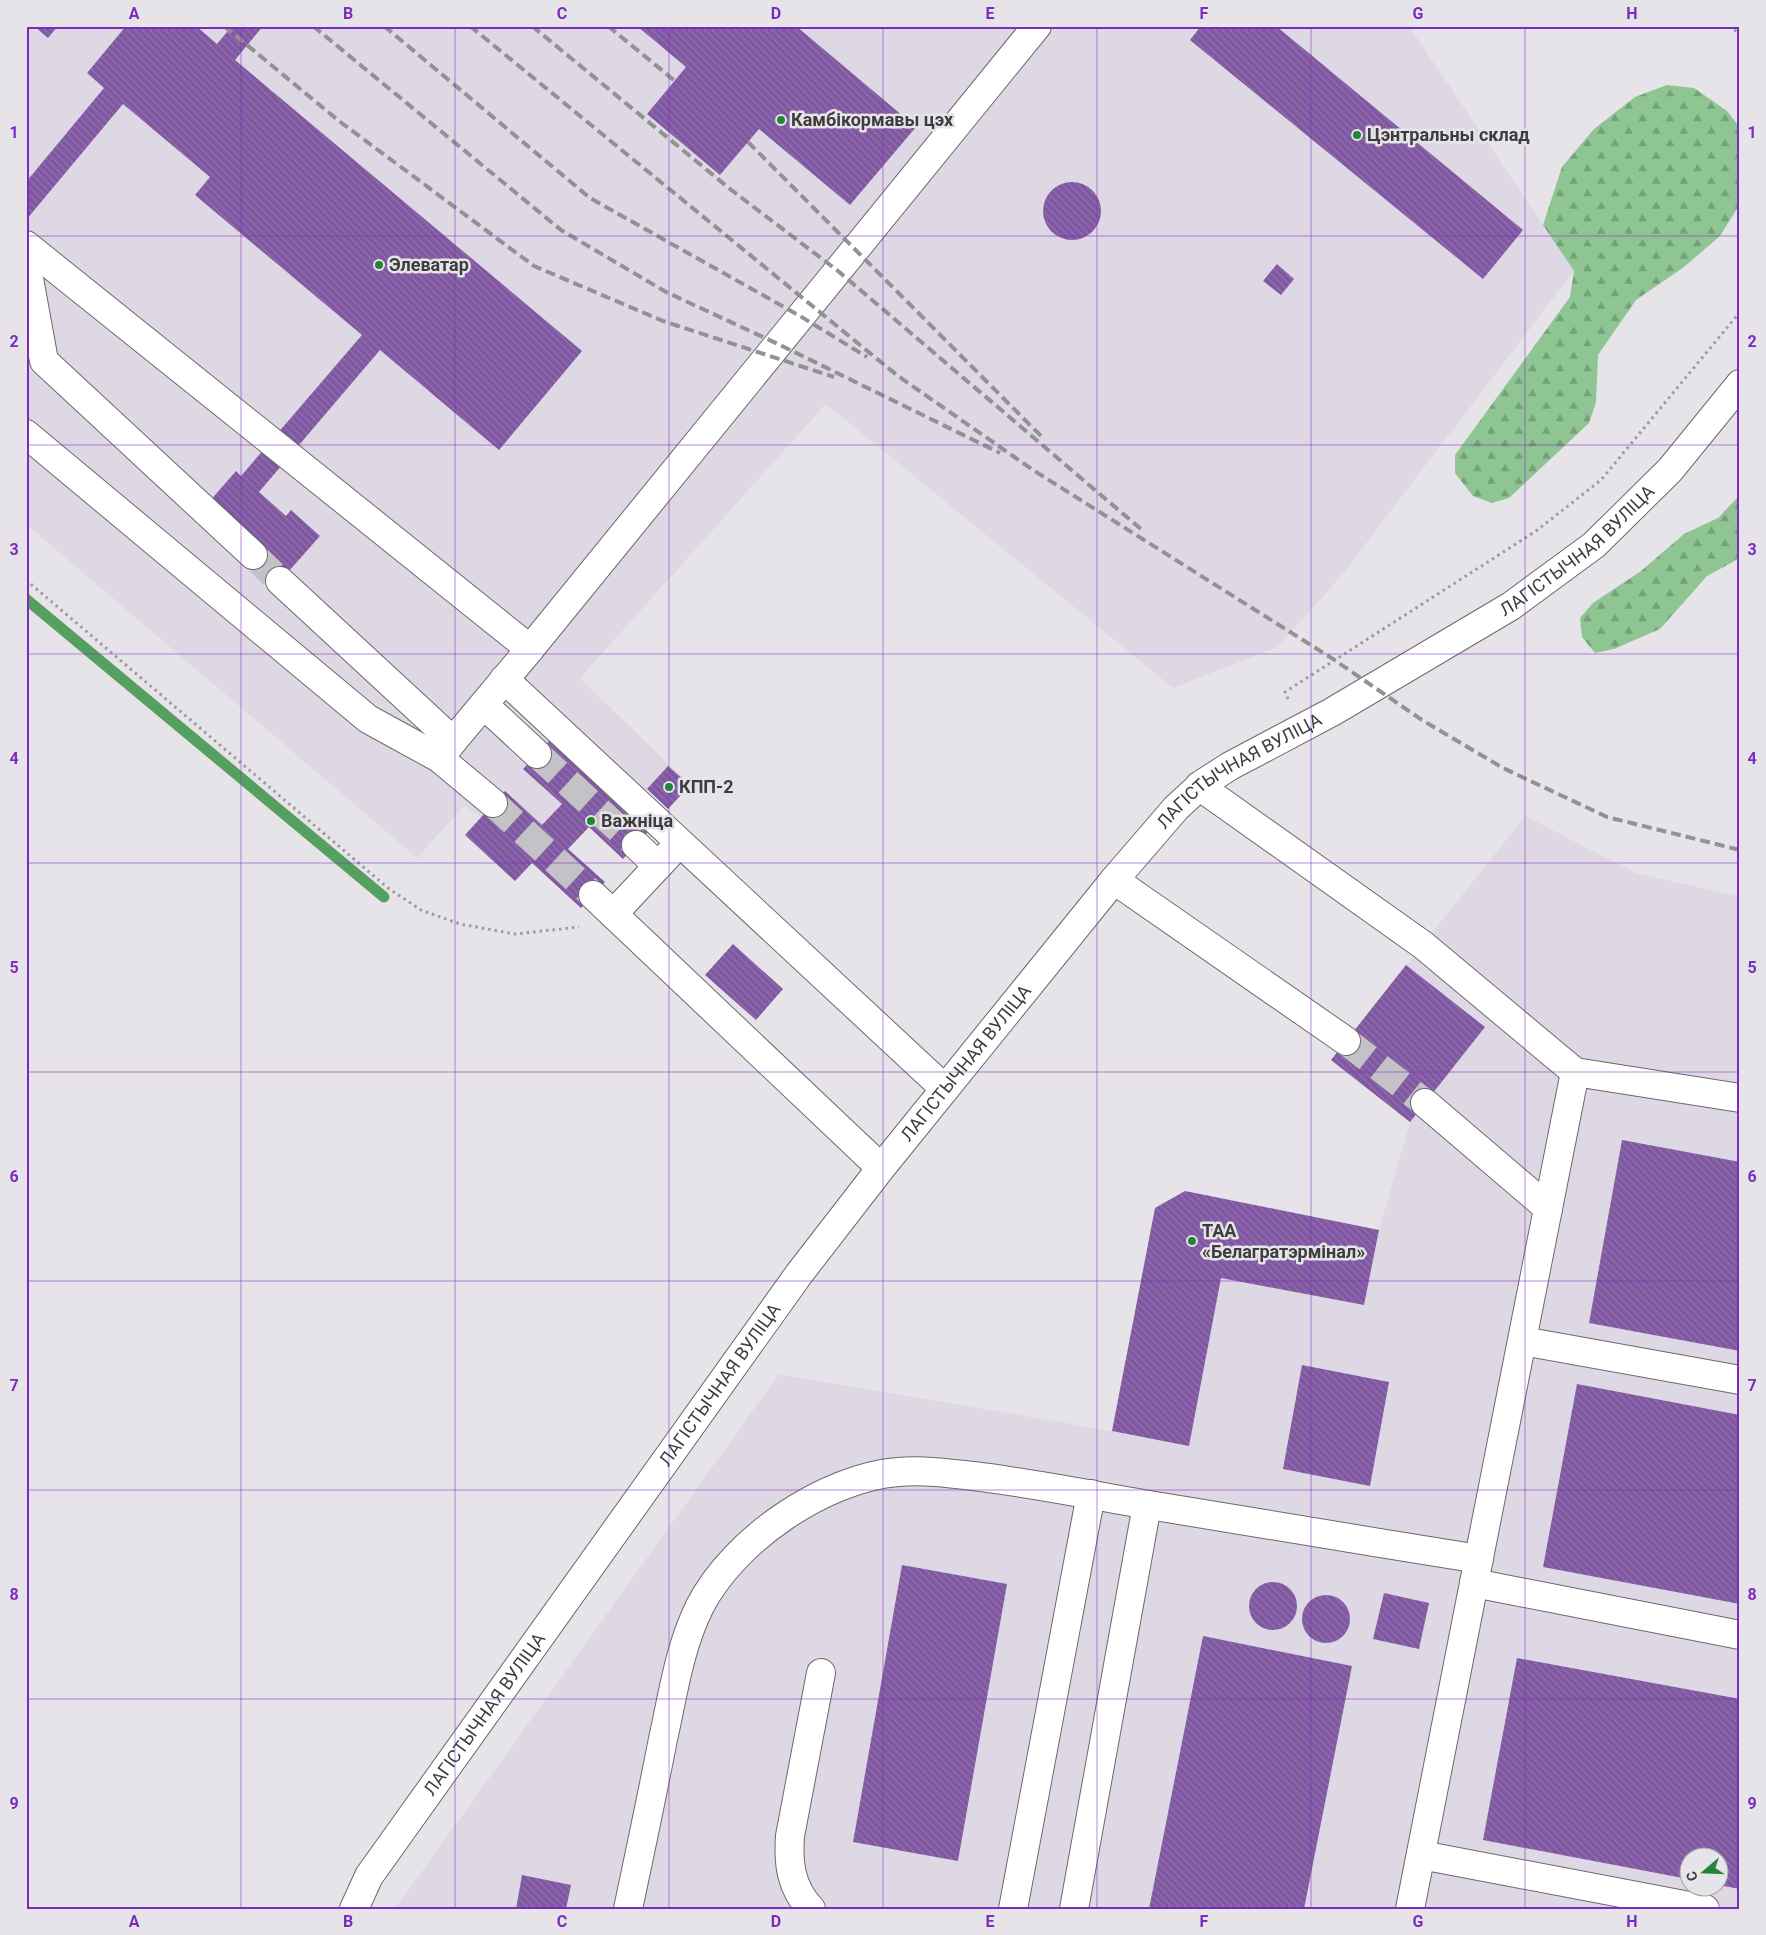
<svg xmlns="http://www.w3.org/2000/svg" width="1766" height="1935" font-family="Roboto,sans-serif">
	<defs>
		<pattern id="forest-firs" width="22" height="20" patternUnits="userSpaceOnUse" patternTransform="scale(1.25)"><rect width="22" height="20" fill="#8ec593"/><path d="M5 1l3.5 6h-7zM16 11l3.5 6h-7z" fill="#75a179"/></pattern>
		<pattern id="building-back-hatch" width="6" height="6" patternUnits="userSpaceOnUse" patternTransform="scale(1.25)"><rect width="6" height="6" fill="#8057a2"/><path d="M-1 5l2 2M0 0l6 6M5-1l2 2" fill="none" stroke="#9172ab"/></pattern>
	</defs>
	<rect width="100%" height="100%" fill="#e6e4e9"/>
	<!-- built -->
	<g fill="#ded8e4" fill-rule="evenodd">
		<polygon points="26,26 1409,26 1574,271 1341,576 1278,647 1173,688 826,404 580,678 690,785 668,809 647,789 626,812 648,832 623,859 589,827 569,849 605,882 581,908 532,863 515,881 465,835 481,817 464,806 417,858 26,524"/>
		<path d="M1525,816L1636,873L1740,897V1909H395L779,1374L1112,1431L1155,1208L1185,1191L1379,1230L1410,1122L1331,1060ZM1688,1858H1718V1888H1688Z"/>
	</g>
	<!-- forest -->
	<g fill="url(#forest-firs)">
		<polygon points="1667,85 1694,88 1727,111 1738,125 1740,204 1720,236 1684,267 1636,300 1598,355 1596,402 1589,423 1509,498 1492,503 1473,496 1455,473 1455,455 1570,297 1574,271 1543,225 1562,167 1594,129 1635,97"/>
		<polygon points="1740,495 1740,558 1707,576 1660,629 1614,649 1595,653 1582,637 1580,618 1593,603 1641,571 1684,534 1718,518"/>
	</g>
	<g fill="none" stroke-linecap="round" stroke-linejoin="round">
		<!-- stream -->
		<polyline stroke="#56a05f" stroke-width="11" points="26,599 384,897"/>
	</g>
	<!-- building -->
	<g fill="url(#building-back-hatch)">
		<polygon points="34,26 58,26 48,38"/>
		<polygon points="126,26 196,26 217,44 232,26 263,26 235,60 582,351 499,450 380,350 259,492 286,516 291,510 320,536 273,589 245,564 209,502 236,471 241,476 362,335 195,195 210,177 123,104 26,220 26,182 104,88 87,73"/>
		<polygon points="637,26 796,26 916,127 850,205 759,129 720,175 647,114 686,67"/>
		<polygon points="1201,26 1276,26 1523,230 1483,279 1190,40"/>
		<circle cx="1072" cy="211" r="29"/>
		<polygon points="1277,264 1294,279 1281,295 1263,281"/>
		<polygon points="549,741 648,832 623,859 589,827 568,849 605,882 581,908 532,863 515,881 465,835 505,791 542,825 562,804 523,769"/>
		<polygon points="668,766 690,785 668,809 647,789"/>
		<polygon points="733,944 783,989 756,1020 705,975"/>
		<polygon points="1406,965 1485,1027 1410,1122 1331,1060"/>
		<polygon points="1622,1140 1740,1162 1740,1351 1589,1323"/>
		<polygon points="1185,1191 1379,1230 1364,1305 1221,1278 1189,1446 1112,1431 1155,1208"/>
		<polygon points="1302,1365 1389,1382 1370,1486 1283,1469"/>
		<polygon points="1577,1384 1740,1415 1740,1604 1543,1567"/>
		<polygon points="902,1565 1007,1584 958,1861 853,1842"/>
		<circle cx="1273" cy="1606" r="24"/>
		<polygon points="1384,1593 1429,1603 1419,1649 1373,1639"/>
		<circle cx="1326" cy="1619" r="24"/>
		<polygon points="1203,1636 1352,1666 1304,1909 1149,1909"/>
		<polygon points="1517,1658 1740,1699 1740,1889 1718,1885 1718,1858 1688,1858 1688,1879 1483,1840"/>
		<polygon points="522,1875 571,1885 566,1909 516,1909"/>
	</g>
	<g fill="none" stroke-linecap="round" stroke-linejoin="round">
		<!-- minor-tunnel -->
		<g stroke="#c4c2c7" stroke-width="28" stroke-dasharray="28 14" stroke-linecap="butt">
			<polyline points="253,555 280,581"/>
			<polyline points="537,754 636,845"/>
			<polyline points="493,803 593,895"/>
			<polyline points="1346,1041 1425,1103"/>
		</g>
		<defs>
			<g id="minor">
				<polyline points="26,245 530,649 453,741"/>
				<polyline points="26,262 44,361 253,555"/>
				<polyline points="26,434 368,719 439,758 493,803"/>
				<polyline points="280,581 453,741 442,755"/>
				<polyline points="530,649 1037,26"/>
				<polyline points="504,679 945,1089"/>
				<polyline points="484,705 537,754"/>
				<polyline points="1199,786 1423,945 1575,1072"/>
				<polyline points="636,845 658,866 671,852"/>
				<polyline points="1114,880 1346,1041"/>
				<polyline points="593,895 881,1168"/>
				<polyline points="613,914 658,866"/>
				<polyline points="1425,1103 1548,1208"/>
				<polyline points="1523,1341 1740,1380"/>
				<polyline points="1474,1583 1575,1072 1740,1098"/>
				<polyline points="1421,1855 1705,1909"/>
				<path id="s1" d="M354,1909L369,1876L799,1274L881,1168L1114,880L1176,808L1202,784L1230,766L1332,712L1511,606L1594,545L1670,470L1740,384"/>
				<path d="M628,1909C640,1852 652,1796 663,1739C673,1695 679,1648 700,1606C734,1540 824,1478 898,1472C923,1470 948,1473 973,1476C1032,1483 1090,1495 1149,1505C1259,1524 1369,1541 1479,1559"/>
				<path d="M811,1909C791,1888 788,1864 790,1836L821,1673"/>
				<polyline points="1013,1909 1091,1494"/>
				<polyline points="1074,1909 1147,1505"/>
				<polyline points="1410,1909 1474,1583 1740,1635"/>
			</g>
		</defs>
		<!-- minor casing -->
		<use href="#minor" stroke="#6b696d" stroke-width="30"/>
		<!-- path -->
		<g stroke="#9b9a9d" stroke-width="3" stroke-dasharray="2.5 4" stroke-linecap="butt">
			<polyline points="1729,26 1740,34"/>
			<polyline points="26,580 388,888 421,910 460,924 515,934 579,927"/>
			<polyline points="1288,699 1285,692 1536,531 1601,480 1740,312"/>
		</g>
		<!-- minor -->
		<use href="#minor" stroke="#fff" stroke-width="28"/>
		<!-- rail -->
		<g stroke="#929194" stroke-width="4" stroke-dasharray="10 5" stroke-linecap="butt">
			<polyline points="224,26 339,121 534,266 663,321 834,377"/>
			<polyline points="313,26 561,230 666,292 778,344 1000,453"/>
			<polyline points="384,26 590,198 800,316 867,357"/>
			<polyline points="470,26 898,376 1033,470 1333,659 1422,720 1503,768 1607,817 1740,850"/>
			<polyline points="532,26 730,189 838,271 1142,530"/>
			<polyline points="608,26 675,81"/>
			<polyline points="748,142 1044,439"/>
		</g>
	</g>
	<!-- grid -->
	<path fill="none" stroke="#7b2cbf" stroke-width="1" stroke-opacity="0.55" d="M241,26V1909M455,26V1909M669,26V1909M883,26V1909M1097,26V1909M1311,26V1909M1525,26V1909M26,236H1740M26,445H1740M26,654H1740M26,863H1740M26,1072H1740M26,1281H1740M26,1490H1740M26,1699H1740"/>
	<!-- markers -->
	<g fill="#218437" stroke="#e6e4e9" stroke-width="2">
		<circle cx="781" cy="120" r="5"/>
		<circle cx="1357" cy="135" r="5"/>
		<circle cx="379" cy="265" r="5"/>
		<circle cx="669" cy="787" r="5"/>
		<circle cx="591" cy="821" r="5"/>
		<circle cx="1192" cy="1241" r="5"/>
	</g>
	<g text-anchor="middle" stroke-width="5" stroke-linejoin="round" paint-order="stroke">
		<!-- poi labels -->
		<g font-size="18" font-weight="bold" fill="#3d3c3e" stroke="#e6e4e9" text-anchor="start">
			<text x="791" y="126">Камбікормавы цэх</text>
			<text x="1367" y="141">Цэнтральны склад</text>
			<text x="389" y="271">Элеватар</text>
			<text x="679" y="793">КПП-2</text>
			<text x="601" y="827">Важніца</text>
			<text x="1202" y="1237">ТАА<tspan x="1202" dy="21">«Белагратэрмінал»</tspan></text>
		</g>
		<!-- street labels -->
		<g font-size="18" fill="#3d3c3e" stroke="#e6e4e9">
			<text dy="6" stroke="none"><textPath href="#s1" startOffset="1854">ЛАГІСТЫЧНАЯ ВУЛІЦА</textPath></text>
			<text dy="6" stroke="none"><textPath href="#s1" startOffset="1449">ЛАГІСТЫЧНАЯ ВУЛІЦА</textPath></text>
			<text dy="6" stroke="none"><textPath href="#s1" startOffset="1045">ЛАГІСТЫЧНАЯ ВУЛІЦА</textPath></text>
			<text dy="6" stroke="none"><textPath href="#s1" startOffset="640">ЛАГІСТЫЧНАЯ ВУЛІЦА</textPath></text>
			<text dy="6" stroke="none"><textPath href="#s1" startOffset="235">ЛАГІСТЫЧНАЯ ВУЛІЦА</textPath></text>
		</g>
	</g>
	<!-- border -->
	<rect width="1766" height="1935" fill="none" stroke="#e6e4e9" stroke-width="55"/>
	<!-- north arrow -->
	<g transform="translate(1704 1872) rotate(251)"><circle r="24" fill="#e6e4e9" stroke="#a2a1a5"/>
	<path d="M0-4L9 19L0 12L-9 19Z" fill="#218437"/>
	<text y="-8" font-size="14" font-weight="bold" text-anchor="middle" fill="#3d3c3e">С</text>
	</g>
	<rect x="28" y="28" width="1710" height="1880" fill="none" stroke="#7b2cbf" stroke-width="2"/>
	<g font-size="16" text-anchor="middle" font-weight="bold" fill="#7b2cbf">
		<text x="134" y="19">A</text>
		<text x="348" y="19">B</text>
		<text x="562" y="19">C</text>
		<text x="776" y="19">D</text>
		<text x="990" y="19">E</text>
		<text x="1204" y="19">F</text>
		<text x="1418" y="19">G</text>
		<text x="1632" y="19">H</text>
		<text x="14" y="138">1</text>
		<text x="1752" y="138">1</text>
		<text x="14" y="347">2</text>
		<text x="1752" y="347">2</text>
		<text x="14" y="555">3</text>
		<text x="1752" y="555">3</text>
		<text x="14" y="764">4</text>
		<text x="1752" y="764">4</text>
		<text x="14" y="973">5</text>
		<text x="1752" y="973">5</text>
		<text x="14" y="1182">6</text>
		<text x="1752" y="1182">6</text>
		<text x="14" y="1391">7</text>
		<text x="1752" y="1391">7</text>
		<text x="14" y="1600">8</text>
		<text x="1752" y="1600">8</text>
		<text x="14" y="1809">9</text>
		<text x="1752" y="1809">9</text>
		<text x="134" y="1927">A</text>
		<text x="348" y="1927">B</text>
		<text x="562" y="1927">C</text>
		<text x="776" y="1927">D</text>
		<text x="990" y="1927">E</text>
		<text x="1204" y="1927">F</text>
		<text x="1418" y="1927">G</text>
		<text x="1632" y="1927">H</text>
	</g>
</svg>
